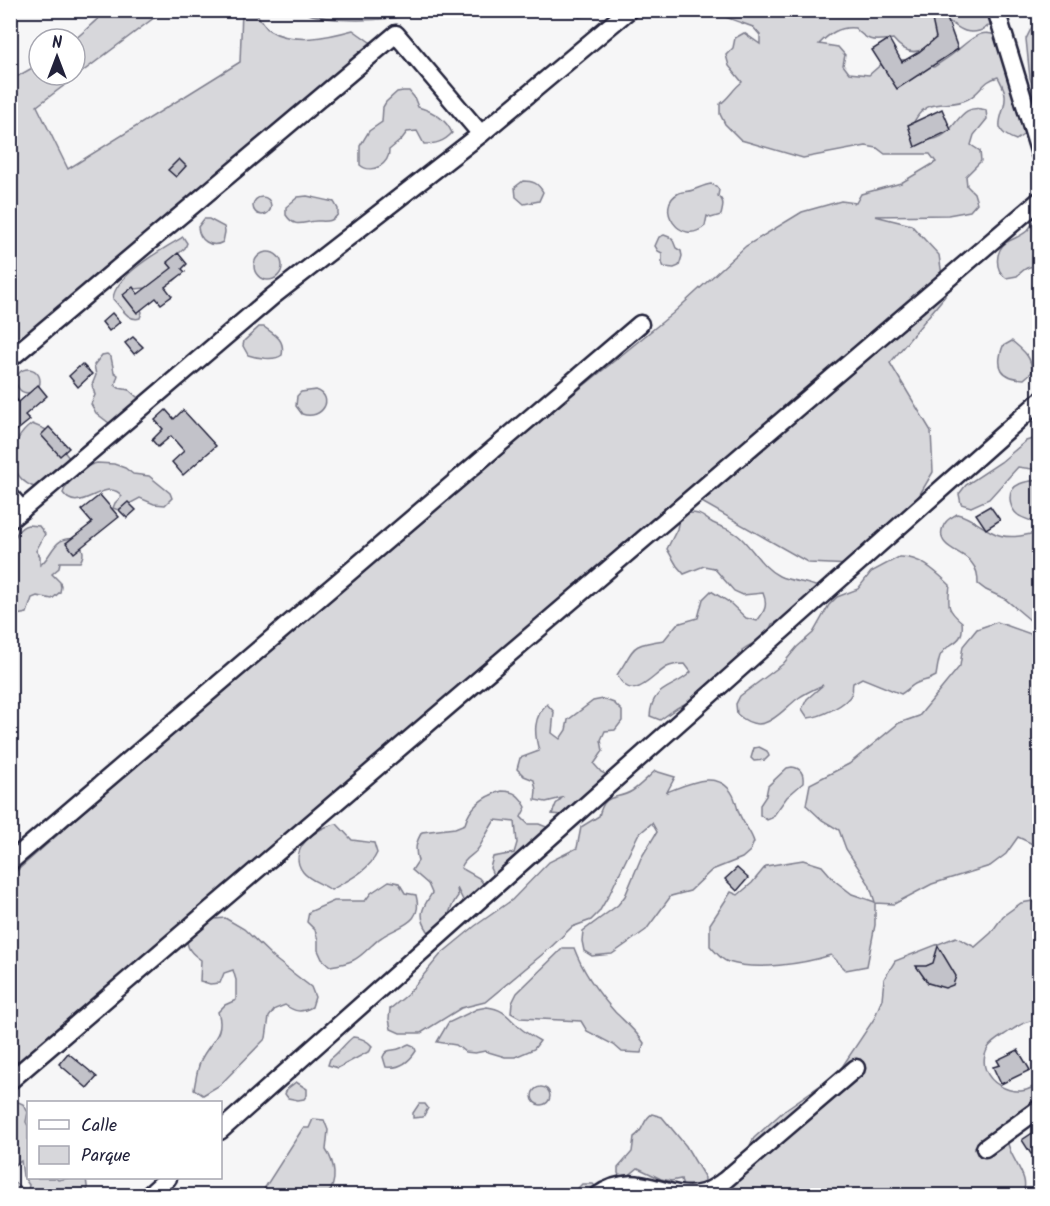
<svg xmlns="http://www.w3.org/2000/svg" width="1050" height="1206" font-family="Kalam,sans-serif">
	<rect width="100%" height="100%" fill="#f6f6f7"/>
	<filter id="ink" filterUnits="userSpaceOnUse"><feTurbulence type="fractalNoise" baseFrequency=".0167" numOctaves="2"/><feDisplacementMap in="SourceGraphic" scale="12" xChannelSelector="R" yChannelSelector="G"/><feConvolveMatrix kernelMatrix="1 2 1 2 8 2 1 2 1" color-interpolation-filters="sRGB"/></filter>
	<g filter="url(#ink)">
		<!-- green -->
		<g fill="#d7d7db" stroke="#7c7c8b" stroke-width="1.5">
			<path d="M109,11H163L37,106L68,169L240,62L242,11H255C259,17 263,26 269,30C293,45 328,37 353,30L370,42L377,43L11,354V80L39,64V75H75V39C87,30 97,17 109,11Z"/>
			<path d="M299,11V10L433,11C391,20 340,26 299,11Z"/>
			<polygon points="444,11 521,10 521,11 478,18"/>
			<polygon points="569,11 603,11 600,14 579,17"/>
			<path d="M709,11H1001C994,23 981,36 965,31C959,29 953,24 948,21C933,43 916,67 893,39C874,41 869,43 855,28C840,26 829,34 819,44L838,47L845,55L843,65L849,73L869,75L885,61L916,59L924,65L934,67C941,62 948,58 954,53C971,39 984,23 1005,42C1012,49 1018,54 1021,64L1026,133L1016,140C986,129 1007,115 1005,95C1005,89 1001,83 998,77C982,81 982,92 968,99C948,110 926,93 912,126L927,140C958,140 955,100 986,110L987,119L974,135L971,145L980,151L981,161L966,176L967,186L974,193L977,203L970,211L948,215L875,216L911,225L939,255L945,296L890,363L931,431L933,472L890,545L852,565L809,563L693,497L11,1080L10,877L82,813L539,422L672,314L746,246L802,212L841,201L856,203L861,194L901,183L936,162L930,154H885L877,148L866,146L803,158L741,140L725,124L720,114V104C729,98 733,89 742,82L729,66L726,55L733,48L735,38L744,33L760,44V35L753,27Z"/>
			<polygon points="1035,21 1039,23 1039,122 1037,119 1037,98 1030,78 1026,39"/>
			<path d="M403,91H409L414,97L418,107C432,111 446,119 452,133C444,142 435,144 424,144L417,131L407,132L401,140L389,150C390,164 372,175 360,165V146L369,131L382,122L383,107L386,102L397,92Z"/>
			<path d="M523,181C533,181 538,183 543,192L539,201L524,204L516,197L515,187Z"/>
			<path d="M711,184L716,186L719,190L718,196C725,201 723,207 721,215L711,218L707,216L705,226C681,248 653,206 679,193C683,191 688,192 693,190C699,188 704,185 711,184Z"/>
			<path d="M307,196L334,202L338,209V214C332,223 326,221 317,221C304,221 296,230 286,215V207L298,197Z"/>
			<circle cx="262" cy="206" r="9"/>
			<path d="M1039,215V266C1028,266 1025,268 1017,276L1006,278C994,270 995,250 1007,242C1014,238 1022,236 1028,230C1032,225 1035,219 1039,215Z"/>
			<path d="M204,219H209L224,227L225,232L223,242C211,249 199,240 198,227Z"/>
			<polygon points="664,235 672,238 676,248 681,251 682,256 679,266 674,268 664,267 662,263 662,253 658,251 655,246 659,237"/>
			<path d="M183,237L187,243L185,248L173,258L178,277L174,281L160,277V282L148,292L145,288L135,289L133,293L142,312L140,318C128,322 121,307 113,299C114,276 164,248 183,237Z"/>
			<circle cx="268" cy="266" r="14"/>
			<path d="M259,327H264C276,335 285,340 282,355C275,361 257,358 248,355L243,346L244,341Z"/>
			<path d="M1012,341C1024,351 1032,357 1032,372L1024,379C1001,378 995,367 1003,346Z"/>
			<polygon points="107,354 111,357 114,372 118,375 115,385 119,388 129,390 137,397 146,400 113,426 96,413 91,404 95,395 92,385 96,375 94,365 102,355"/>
			<circle cx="28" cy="381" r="12"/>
			<path d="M316,390C336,397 322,421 302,414L296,406L297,396L301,392Z"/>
			<path d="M32,424L47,430L74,464L37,488C5,478 7,441 32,424Z"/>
			<polygon points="1039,437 1039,470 1018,467 989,499 971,507 961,504 959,494 966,485 1001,462 1026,441"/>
			<path d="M97,463L114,464L125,468L133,474L149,476L170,493L172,498L165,505L154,504L140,498L118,510L113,508L115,503L122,496C106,475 79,517 63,493C67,481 85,465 97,463Z"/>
			<path d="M1039,480H1040L1039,526C1034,520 1025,520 1018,515C1013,511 1010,505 1010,498C1010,483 1027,481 1039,480Z"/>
			<path d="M688,513C703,513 702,517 713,523C723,528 734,530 742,539C754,551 763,568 779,576C791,582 807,581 820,588L791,616L772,624C765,642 756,640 742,650V662L713,689L677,708L660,720L650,716C652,685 673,690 691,672L685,664C678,664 673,664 667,667C650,677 633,705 617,675C636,648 627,645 664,640L677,624L698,618L703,599L711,591L729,602L746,618L757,621C765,611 768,605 763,593L743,595L734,591L714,568L704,566L684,574L677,566L667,549L677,529L679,519Z"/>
			<path d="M957,514C971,517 979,526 992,532C1006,540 1024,536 1039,532V619L1030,620L1005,599L986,590L978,584C978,575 977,569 971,562C962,551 938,548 942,530C944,521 950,518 957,514Z"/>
			<path d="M28,525L39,526L45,534L36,551L40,556V565C52,557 53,537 72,539C78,540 80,543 82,548C84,554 83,557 80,562H60L59,568L52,574L60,582L61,587L60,592L52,599L37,596L32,598L27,613L17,615L11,610C11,590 3,530 28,525Z"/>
			<path d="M899,557C920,556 936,572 950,585C948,605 946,609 962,622C965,646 948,640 940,656C938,662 937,670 936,676C926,682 925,679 917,683C912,685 906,691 901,694L862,678L853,683C852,687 853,690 852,693C847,705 820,717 808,718L802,709L807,699L823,685C814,689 805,693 797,699C777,715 763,737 737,714L736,704L740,696L783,664L797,647L813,633L829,605L837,597L858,589L871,572Z"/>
			<path d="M997,622L1039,637V847L1018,837L1006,854L990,866L932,884L894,904L875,903V925L867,966L846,970L831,955C803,964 756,971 728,962C721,960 715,951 710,946V924L731,892L738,895L752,883L766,866L803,860L822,866L835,881L852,894L875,902L869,884L846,849L839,830L822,820L806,805L810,784L849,764L899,723L919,716L960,666L963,646L977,629Z"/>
			<path d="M603,699L614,703L622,711V721L615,730L605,731L601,740L603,751L594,764L601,772L611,777L571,809L562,815L552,814L556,804L562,798L546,802L535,800L536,790L534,780L524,776L517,769L520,758L539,751C534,733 533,717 547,704L554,712L552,733L560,739L566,730L568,720L593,701Z"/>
			<polygon points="759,747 767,751 769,756 765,760 754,761 751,758 754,748"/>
			<path d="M792,767C801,768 804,774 803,783L787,797L772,818L767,820L760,815V805L766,796L768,786L787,768Z"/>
			<path d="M655,771L675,777L667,792C688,784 719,768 733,795C736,801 737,808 739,813C743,824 751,831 754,842L750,851L742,858L712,870L690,891L671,896L646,930L612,954L592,956L584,951L582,941L583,931L618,905L625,896L641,858L657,832L652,823L638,835L609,895L599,912L591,920L572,927L550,948L485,1002L461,1008L421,1033H400L391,1029L389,1019L390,1009L407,995L441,954L475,926L512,900L549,862L577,848L581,827L599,816C605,791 616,801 632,791C640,786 647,778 655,771Z"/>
			<path d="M502,791C515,791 520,796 526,807L521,817L528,824H539L549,828L494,877L490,868L493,857L514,853L517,843L515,822L495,820C489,829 485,837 480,846C474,857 466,855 461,868L479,878L486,887L465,904L457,888L458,896C447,910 450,921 438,933L428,931C417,915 423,907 432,893L428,884L412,870L418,861C415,850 415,843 422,832L455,828L465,824C470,806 484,796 502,791Z"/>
			<path d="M337,824L352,840L374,843L377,853C369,871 348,880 331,890C322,883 310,881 303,872C286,850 317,826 337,824Z"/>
			<path d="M389,881L399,883L405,893L416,895C424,923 400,925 382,937C378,939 375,943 371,946C356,961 351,963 330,966L322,959L318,950V940L315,930L307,922L309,912L334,901H365L371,893Z"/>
			<path d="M1039,900V1021C1028,1019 1020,1025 1010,1031C1003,1036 992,1041 988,1048C970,1080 1021,1106 1039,1081V1101L1004,1132C1006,1138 1008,1144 1010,1150C1015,1164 1031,1180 1022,1195L608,1196L683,1188L681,1179L671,1181L661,1179L638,1168L626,1178L620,1177L618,1173V1168L632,1152L634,1137C644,1131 643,1119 652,1114L662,1117L686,1146L705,1178L704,1192L719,1183L731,1194L734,1174L754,1138L786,1109L838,1073L874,1019L882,999L884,979L895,961L956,937L975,947L991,933L1003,916L1021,903Z"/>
			<path d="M225,918L244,929L275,959L311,987L315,997L312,1007C301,1013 295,1012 285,1005L275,1009L269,1017L266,1038L220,1085L203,1095L194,1089C196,1079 197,1069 201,1060C209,1042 226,1035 218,1012L225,1005L236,1000V980L233,970L224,973L220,983L210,984L200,981L201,960C191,953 186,948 187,936L215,919Z"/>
			<path d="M563,948H574C583,972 598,993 615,1012C625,1022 636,1031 644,1043L641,1053L622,1052L614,1045L587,1031L581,1021L520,1018L511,1013L512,1003L517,993Z"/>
			<path d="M487,1007C504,1009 508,1017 519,1027C526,1033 533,1037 540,1041L534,1049L515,1057H505L485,1051L475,1053L465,1052L456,1045L437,1042L448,1023L477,1009Z"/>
			<path d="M353,1037C360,1037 368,1041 372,1046L370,1051L338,1068L328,1065L330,1059C339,1053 344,1044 353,1037Z"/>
			<path d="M409,1044L414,1046L416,1051C409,1062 399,1069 386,1067L383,1057C387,1047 393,1052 401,1048C403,1047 406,1045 409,1044Z"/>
			<polygon points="296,1082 307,1089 307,1095 304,1099 298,1100 288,1098 285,1094 287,1089"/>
			<circle cx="541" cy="1096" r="9"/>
			<polygon points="18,1102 23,1104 28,1112 26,1122 28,1126 28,1178 56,1178 58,1180 68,1178 86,1178 88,1194 93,1195 11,1195 11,1180 23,1189 28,1190 29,1185 23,1176 21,1161 11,1167 11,1103"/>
			<polygon points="419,1104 425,1104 428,1108 423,1117 413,1118 413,1113"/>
			<path d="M313,1119L324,1120L328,1130L326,1150C335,1163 338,1183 327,1195H262L264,1189L303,1128H309Z"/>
			<polygon points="582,1184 593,1184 597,1188 592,1195 577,1196 578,1188"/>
		</g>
		<!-- building -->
		<g fill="#c2c2c9" stroke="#22223b" stroke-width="1.5">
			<polygon points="930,10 944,10 958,49 897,89 872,50 889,39 902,62 919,52 936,38"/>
			<polygon points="942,109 951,130 915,147 908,125"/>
			<polygon points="179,159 186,166 176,177 168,170"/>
			<polygon points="178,253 187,264 182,269 185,272 165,287 172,296 161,304 156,298 137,313 123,295 133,287 138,294 172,268 167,262"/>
			<polygon points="112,313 120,322 109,331 102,322"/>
			<polygon points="133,337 143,347 134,354 125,343"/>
			<polygon points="82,364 92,374 78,387 69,376"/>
			<polygon points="38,385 47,396 25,415 30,420 15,432 10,427 10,393 19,402"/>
			<polygon points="166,410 174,419 183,410 216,446 183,475 172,462 184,451 171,436 158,447 152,440 163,429 155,420"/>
			<polygon points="49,427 69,448 60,456 41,435"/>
			<polygon points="100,495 119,517 74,553 66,543 92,523 81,510"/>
			<polygon points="128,502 136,510 127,518 119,510"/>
			<polygon points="990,506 1000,520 986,529 976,514"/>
			<polygon points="737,868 748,878 737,891 725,879"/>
			<polygon points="938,946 956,976 953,985 945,988 928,983 916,966 926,966 933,963"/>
			<polygon points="1018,1050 1030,1070 1001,1084 993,1067 1000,1065 997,1060"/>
			<polygon points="68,1053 97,1077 87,1088 59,1064"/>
			<polygon points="1040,1128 1040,1148 1031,1154 1022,1140"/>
		</g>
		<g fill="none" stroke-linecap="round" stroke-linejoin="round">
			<defs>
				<g id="minor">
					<polyline points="996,10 1040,154"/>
					<polyline points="10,359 396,34 481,134"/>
					<polyline points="10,496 22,510"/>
					<polyline points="10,520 273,296 481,134 629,10"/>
					<polyline points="10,862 640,324"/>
					<polyline points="10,1081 1040,200"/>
					<polyline points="220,1131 1040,401"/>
					<polyline points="985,1148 1040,1108"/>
					<polyline points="148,1196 168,1178"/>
					<path d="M597,1196C640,1166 666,1204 703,1193C710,1191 718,1185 724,1181L856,1068"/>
				</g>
			</defs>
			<!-- minor casing -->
			<use href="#minor" stroke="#22223b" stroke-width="21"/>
			<!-- minor -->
			<use href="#minor" stroke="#fff" stroke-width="16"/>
		</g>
	</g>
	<!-- margin -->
	<rect width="1050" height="1206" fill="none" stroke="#fff" stroke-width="36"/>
	<rect x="18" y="18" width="1014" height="1170" fill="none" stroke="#22223b" stroke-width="2" filter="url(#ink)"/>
	<!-- legend -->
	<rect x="27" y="1101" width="195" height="78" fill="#ffffff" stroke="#a7a7b1" stroke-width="1.5"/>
	<rect x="39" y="1120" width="30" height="9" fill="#ffffff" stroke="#a7a7b1" stroke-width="1.5"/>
	<text x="81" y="1131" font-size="18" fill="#22223b">Calle</text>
	<rect x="39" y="1146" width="30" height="18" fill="#d7d7db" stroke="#a7a7b1" stroke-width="1.5"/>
	<text x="81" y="1161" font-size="18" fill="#22223b">Parque</text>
	<!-- north arrow -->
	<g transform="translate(57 57)"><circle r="28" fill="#ffffff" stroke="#a7a7b1" stroke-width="1.5"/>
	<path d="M0-4.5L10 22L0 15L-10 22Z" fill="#22223b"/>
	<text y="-9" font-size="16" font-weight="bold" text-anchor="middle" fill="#22223b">N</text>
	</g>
</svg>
